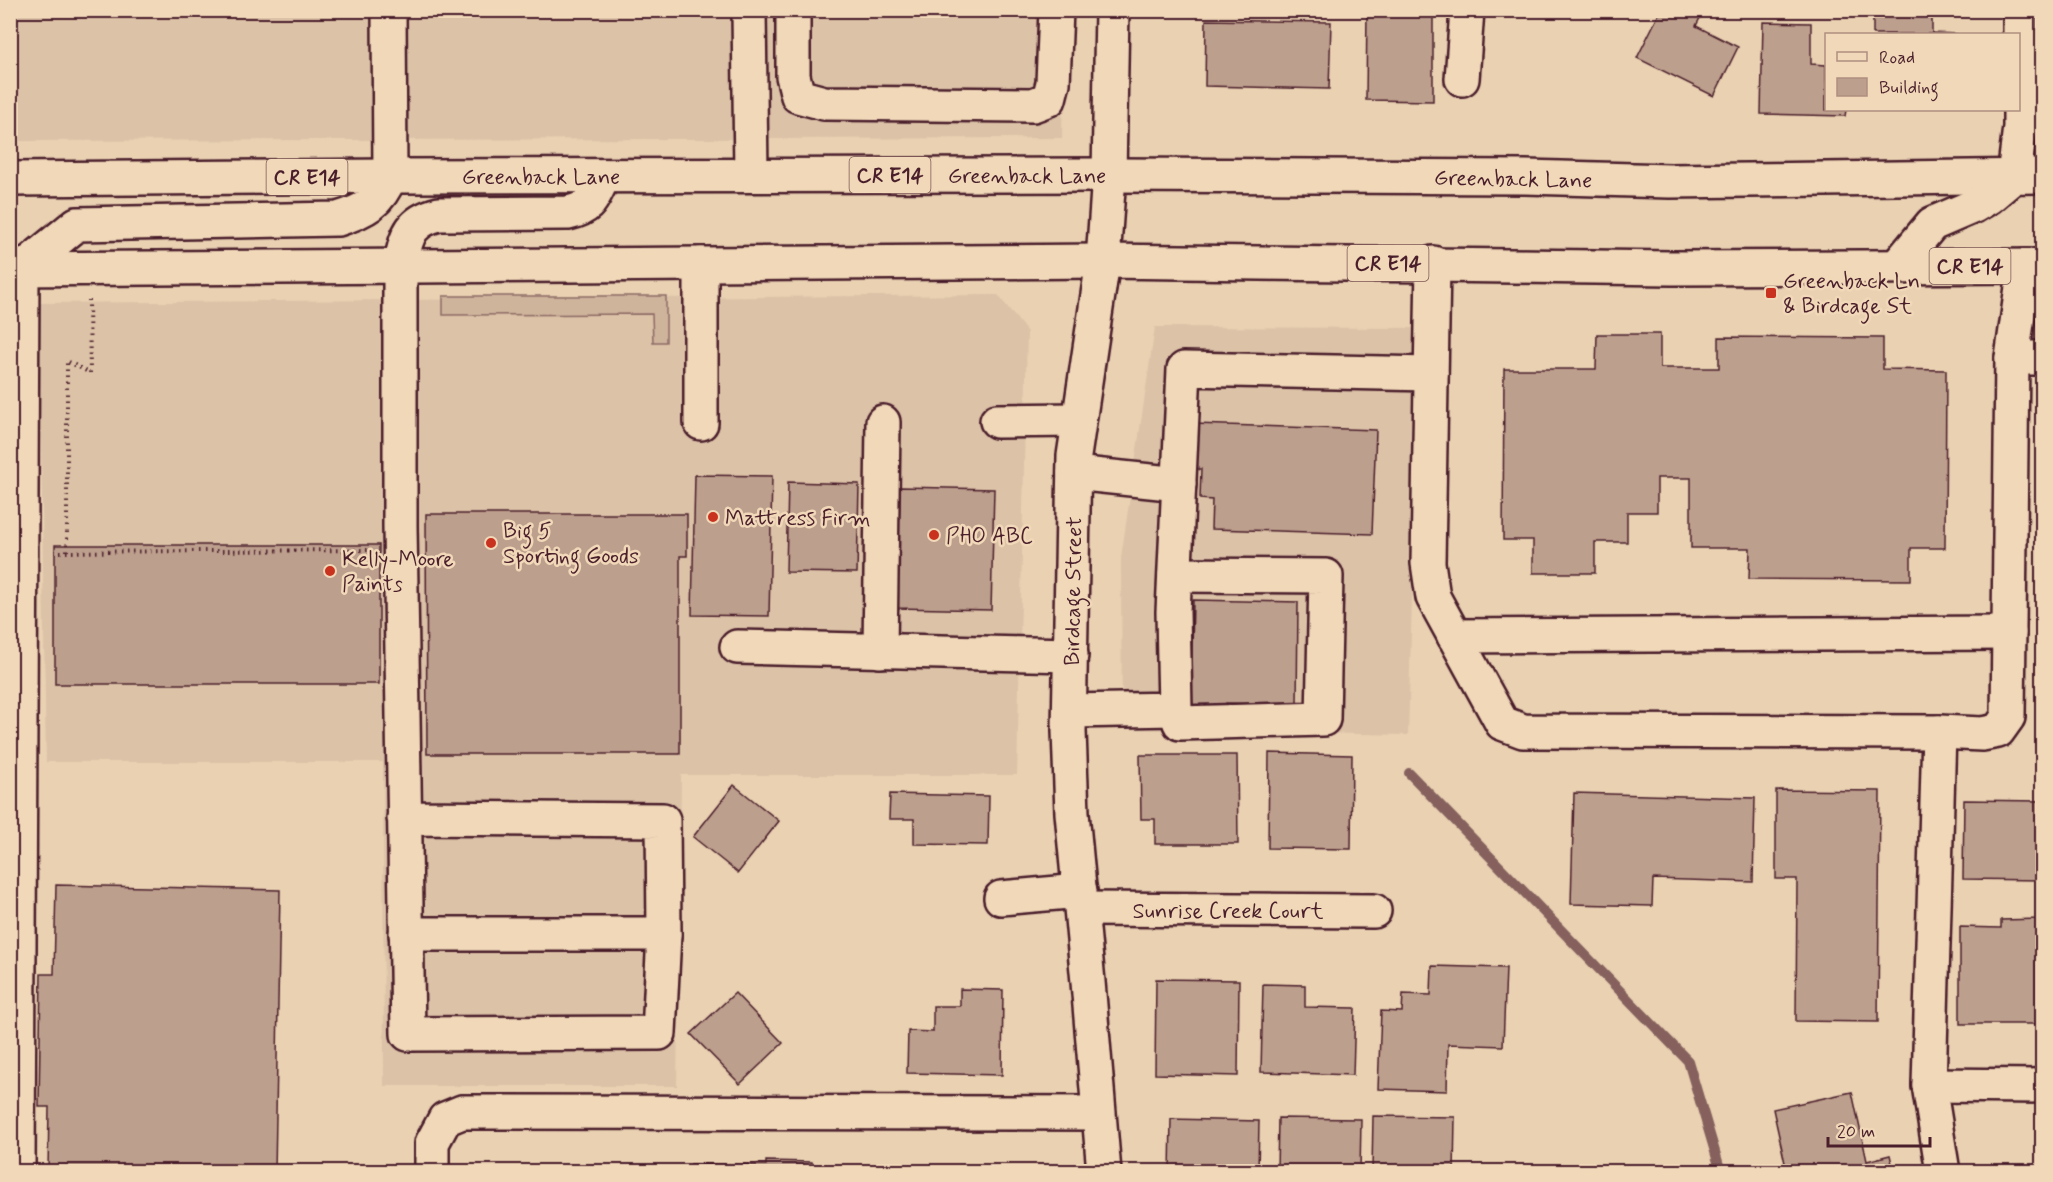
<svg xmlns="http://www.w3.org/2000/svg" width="2053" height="1182" font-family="Mynerve,sans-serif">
	<rect width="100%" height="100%" fill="#e9d1b2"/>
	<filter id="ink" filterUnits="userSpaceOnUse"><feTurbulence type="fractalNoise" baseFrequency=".0167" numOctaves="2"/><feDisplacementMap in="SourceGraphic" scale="12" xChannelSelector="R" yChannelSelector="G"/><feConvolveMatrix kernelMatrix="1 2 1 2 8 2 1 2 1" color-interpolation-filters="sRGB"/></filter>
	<g filter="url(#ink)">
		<!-- built -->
		<g fill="#dcc2a7">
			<polygon points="10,11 1064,11 1062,138 11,141"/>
			<polygon points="998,295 1027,332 1017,775 681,775 677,1086 384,1086 383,762 46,762 39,303"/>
			<polygon points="1155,327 1420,328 1408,735 1122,729 1121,558"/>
		</g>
		<!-- green -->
		<polygon fill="#cfb49c" stroke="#8c6a64" stroke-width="1.5" points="443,296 666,296 666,342 653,342 652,314 443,315"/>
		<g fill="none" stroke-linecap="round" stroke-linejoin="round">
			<!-- stream -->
			<polyline stroke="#85605d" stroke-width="10" points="1409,773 1688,1061 1721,1172"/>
		</g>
		<!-- building -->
		<g fill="#bd9f8d" stroke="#4a1f2b" stroke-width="1.5">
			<polygon points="1367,10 1433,10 1433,101 1366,100"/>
			<polygon points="1661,10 1704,10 1696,26 1738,47 1714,96 1637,58"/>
			<polygon points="1873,10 1932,10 1932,33 1957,34 1873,34"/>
			<polygon points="1206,20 1331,22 1329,89 1205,86"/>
			<polygon points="1763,22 1811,23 1811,64 1826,65 1826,110 1846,110 1845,116 1761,114"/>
			<polygon points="1597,334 1660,334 1660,368 1719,368 1719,337 1883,338 1883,369 1946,370 1945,548 1911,548 1911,580 1749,579 1750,548 1691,548 1691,478 1657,478 1657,512 1627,512 1627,542 1595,542 1595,573 1533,573 1533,540 1503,540 1504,369 1596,369"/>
			<polygon points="1193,424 1376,430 1372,534 1211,529 1212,500 1200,499 1201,469 1192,469"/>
			<polygon points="695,475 772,476 769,616 692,615"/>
			<polygon points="788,482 859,484 857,573 786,572"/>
			<polygon points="900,487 994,489 991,610 897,608"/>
			<polygon points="426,514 687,514 687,556 680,556 680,754 427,754"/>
			<rect x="55" y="545" width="324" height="139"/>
			<polygon points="1193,600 1298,602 1297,705 1226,703 1226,711 1191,710"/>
			<polygon points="1269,753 1352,755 1351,849 1268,848"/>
			<polygon points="1140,755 1237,755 1238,844 1155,844 1155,819 1141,819"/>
			<polygon points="734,785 779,821 738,873 693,837"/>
			<polygon points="1776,790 1880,791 1878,1022 1796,1021 1797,879 1776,879"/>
			<polygon points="1574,793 1755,798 1753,882 1653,879 1652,906 1571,904"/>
			<polygon points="890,794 989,796 988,845 914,844 914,819 889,819"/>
			<polygon points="1964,800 2042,801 2042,880 1963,879"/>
			<polygon points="56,885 280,890 275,1172 48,1172 49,1107 39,1107 41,974 54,974"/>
			<polygon points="2042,919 2042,1024 1960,1024 1960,927 2001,928 2001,920"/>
			<polygon points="1432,966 1506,968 1503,1046 1448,1044 1447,1091 1378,1089 1381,1011 1402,1012 1403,994 1431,995"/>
			<polygon points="1156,979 1239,980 1238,1076 1155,1074"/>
			<polygon points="1263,984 1305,985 1305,1007 1355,1008 1353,1075 1261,1072"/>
			<polygon points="960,989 1003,990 1002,1075 907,1073 908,1031 933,1032 933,1006 960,1006"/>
			<polygon points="735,993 783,1043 740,1084 691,1034"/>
			<polygon points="1852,1092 1867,1161 1890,1155 1894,1172 1787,1172 1773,1109"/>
			<polygon points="1373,1116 1455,1117 1454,1172 1372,1172"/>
			<polygon points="1278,1118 1361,1119 1360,1172 1277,1172"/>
			<polygon points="1171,1119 1259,1121 1258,1172 1170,1172"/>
			<polygon points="766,1161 812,1162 812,1172 691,1172 691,1164 766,1165"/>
		</g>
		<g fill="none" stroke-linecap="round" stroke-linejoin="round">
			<defs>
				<g id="minor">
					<polyline points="389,10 390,176"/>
					<polyline points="749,10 751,175"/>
					<polyline points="793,10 793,76 798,96 824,103 1033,105 1049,99 1053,83 1056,10"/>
					<polyline points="1462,79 1467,10"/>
					<polyline points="2014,176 2020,127 2020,10"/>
					<polyline points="1433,263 1428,563 1433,597 1502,723 1523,731 1939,732 1982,734 1998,731 2008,717 2012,358 2025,266"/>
					<polyline points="701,264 701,423"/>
					<polyline points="400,266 400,526 408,1034 659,1033 664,934 663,820 404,818"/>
					<polyline points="2012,358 2042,358"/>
					<polyline points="997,421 1079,420"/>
					<polyline points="1074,473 1179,484"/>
					<polyline points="1454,636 2009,633"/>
					<polyline points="737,647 1071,655"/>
					<polyline points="880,651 883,422"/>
					<polyline points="1175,709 1180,723 1323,719 1326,576 1175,575"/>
					<polyline points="1070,711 1175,709 1173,612 1184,369 1431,374"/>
					<polyline points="1939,732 1929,1085 1943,1172"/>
					<polyline points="1001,898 1080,891"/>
					<polyline points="1082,909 1374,911"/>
					<polyline points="406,934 664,934"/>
					<polyline points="1929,1085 2042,1086"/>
					<polyline points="18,1172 22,269"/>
					<polyline points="432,1172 432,1143 445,1119 462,1112 1098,1113"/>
					<polyline points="1104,1172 1088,982 1072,813 1069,731 1074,456 1103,261 1109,175 1112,10"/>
				</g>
				<g id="major">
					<polyline points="10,179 390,176 1109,175 1525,177 1670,181 2042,176"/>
					<polyline points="1898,265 1932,224 1974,206 1989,197 2014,176"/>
					<path d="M400,266C407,238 407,222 439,214L568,213C593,208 592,197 604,176"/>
					<polyline points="10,269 1103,261 1672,268 2042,266"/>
					<path d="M22,269L77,224L338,219C364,211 380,203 390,176"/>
				</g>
			</defs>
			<!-- minor casing -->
			<use href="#minor" stroke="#4a1f2b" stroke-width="38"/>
			<!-- major casing -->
			<use href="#major" stroke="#4a1f2b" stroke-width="38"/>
			<!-- path -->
			<g stroke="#4a1f2b" stroke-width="4" stroke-dasharray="1.5 4.5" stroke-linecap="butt">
				<polyline points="67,551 67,361 90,373 89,300"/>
				<polyline points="54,552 368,550"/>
			</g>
			<!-- minor -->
			<use href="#minor" stroke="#f0d8b8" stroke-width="33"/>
			<!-- major -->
			<use href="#major" stroke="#f0d8b8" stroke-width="33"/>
		</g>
	</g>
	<!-- markers -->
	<g fill="#c8321e" stroke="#f0d8b8" stroke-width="2">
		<rect x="1765" y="287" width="12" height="12" rx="3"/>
		<circle cx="713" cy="517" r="6"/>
		<circle cx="934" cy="535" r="6"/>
		<circle cx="491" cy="543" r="6"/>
		<circle cx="330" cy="571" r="6"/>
	</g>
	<g text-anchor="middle" stroke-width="5" stroke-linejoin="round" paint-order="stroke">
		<!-- shield labels -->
		<g fill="#f0d8b8" stroke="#7c5655" stroke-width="1.5">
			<rect x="849.5" y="157" width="81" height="36" rx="4.5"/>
			<rect x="266.5" y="159" width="81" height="36" rx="4.5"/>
			<rect x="1347.5" y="245" width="81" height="36" rx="4.5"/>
			<rect x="1929.5" y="248" width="81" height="36" rx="4.5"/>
		</g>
		<g font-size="21" font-weight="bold" fill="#4a1f2b">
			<text x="890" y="182">CR E14</text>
			<text x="307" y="184">CR E14</text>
			<text x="1388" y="270">CR E14</text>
			<text x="1970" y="273">CR E14</text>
		</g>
		<!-- street labels -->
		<g font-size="22" fill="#4a1f2b" stroke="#f0d8b8">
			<text x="1027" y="183">Greenback Lane</text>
			<text x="541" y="184">Greenback Lane</text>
			<text transform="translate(1513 178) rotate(1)" y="8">Greenback Lane</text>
			<text transform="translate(1072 591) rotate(-89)" y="8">Birdcage Street</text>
			<text x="1228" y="918">Sunrise Creek Court</text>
		</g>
		<!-- poi labels -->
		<g font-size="22" fill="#4a1f2b" stroke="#f0d8b8" text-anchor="start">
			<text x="1783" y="288">Greenback Ln<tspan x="1783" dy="25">&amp; Birdcage St</tspan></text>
			<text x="725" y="525">Mattress Firm</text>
			<text x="503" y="538">Big 5<tspan x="503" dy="25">Sporting Goods</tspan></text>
			<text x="946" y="543">PHO ABC</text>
			<text x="342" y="566">Kelly-Moore<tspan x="342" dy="25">Paints</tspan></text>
		</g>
	</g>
	<!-- margin -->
	<rect width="2053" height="1182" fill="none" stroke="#f0d8b8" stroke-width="36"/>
	<rect x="18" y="18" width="2017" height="1146" fill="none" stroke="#4a1f2b" stroke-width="2" filter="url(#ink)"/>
	<!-- legend -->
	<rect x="1825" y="33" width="195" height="78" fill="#f0d8b8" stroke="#ae8e80" stroke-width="1.5"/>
	<rect x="1837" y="52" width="30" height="9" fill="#f0d8b8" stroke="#ae8e80" stroke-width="1.5"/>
	<text x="1879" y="63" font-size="18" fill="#4a1f2b">Road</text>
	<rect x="1837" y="78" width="30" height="18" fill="#bd9f8d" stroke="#ae8e80" stroke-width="1.5"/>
	<text x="1879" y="93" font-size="18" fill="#4a1f2b">Building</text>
	<!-- scale -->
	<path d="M1828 1137v9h102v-9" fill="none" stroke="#4a1f2b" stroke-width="3"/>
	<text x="1837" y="1137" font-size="18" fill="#4a1f2b" stroke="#f0d8b8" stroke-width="4.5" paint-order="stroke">20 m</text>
</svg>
